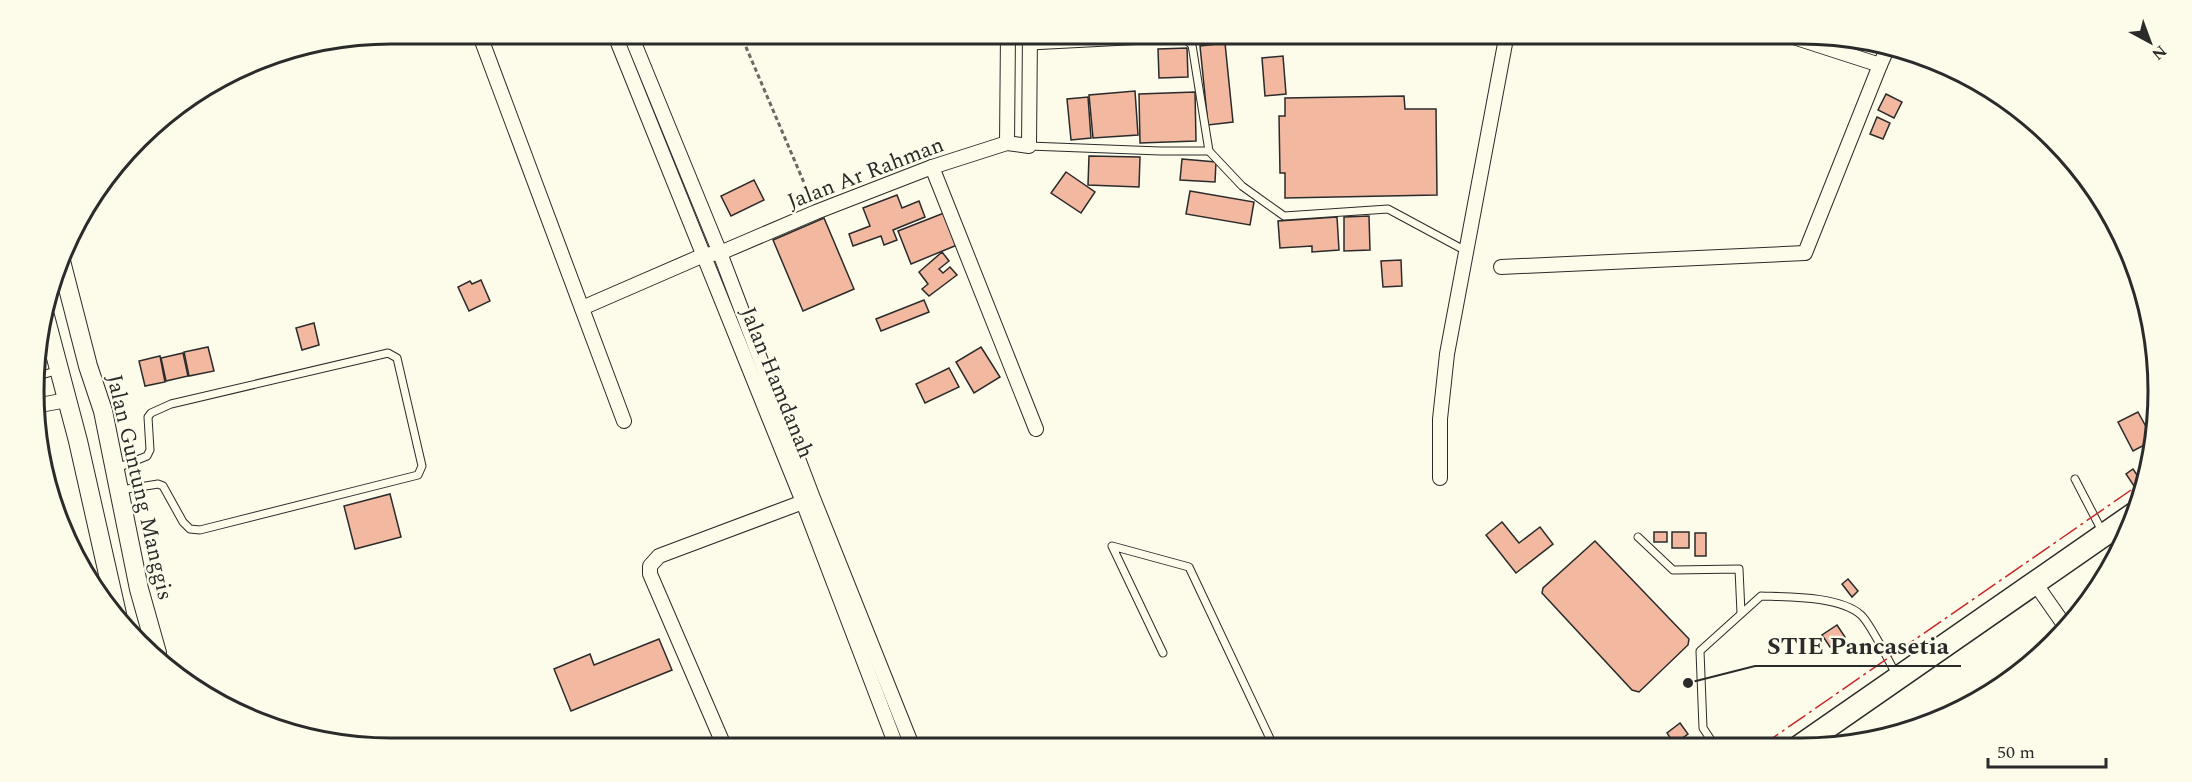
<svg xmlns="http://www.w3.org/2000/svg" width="2192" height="782" font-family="Spectral,serif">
	<rect width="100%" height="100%" fill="#fdfbea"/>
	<!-- building -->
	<g fill="#f2b8a0" stroke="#2b2b2b" stroke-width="1.5">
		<polygon points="1212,33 1236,33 1236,41 1213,41"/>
		<polygon points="1236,33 1394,33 1394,37 1236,41"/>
		<polygon points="1225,43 1233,122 1208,125 1200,46"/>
		<polygon points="1187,48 1188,77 1159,78 1158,49"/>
		<polygon points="1283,56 1286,94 1265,96 1262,58"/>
		<polygon points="1135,91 1138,135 1093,138 1089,95"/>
		<polygon points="1195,92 1196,141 1140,143 1139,94"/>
		<polygon points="1886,94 1902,102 1894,118 1878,110"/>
		<polygon points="1404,96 1405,109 1436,109 1437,195 1285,198 1285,173 1280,173 1279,116 1285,116 1285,98"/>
		<polygon points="1088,97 1091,138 1071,140 1067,99"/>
		<polygon points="1877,117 1890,123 1883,139 1870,134"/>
		<polygon points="1089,156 1140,157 1139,187 1088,185"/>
		<polygon points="1182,159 1216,162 1215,182 1180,180"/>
		<polygon points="1066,172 1095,192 1081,213 1051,193"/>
		<polygon points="754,180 764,200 731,216 721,196"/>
		<polygon points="1190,191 1254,202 1250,225 1186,214"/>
		<polygon points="897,195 902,208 919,201 925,217 893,230 897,240 884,245 881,236 853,246 849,234 870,226 863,208"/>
		<polygon points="944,213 957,245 911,264 898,231"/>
		<polygon points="1369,216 1370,250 1344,251 1344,217"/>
		<polygon points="1337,217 1339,250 1312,252 1312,246 1280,248 1278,221"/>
		<polygon points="824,218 854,289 803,311 773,240"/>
		<polygon points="942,252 949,261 939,269 943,273 950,267 957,275 929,296 922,289 928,284 919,272"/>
		<polygon points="1401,260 1402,286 1383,287 1381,261"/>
		<polygon points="481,280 490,301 469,311 458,287 470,281 472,284"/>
		<polygon points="924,300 929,312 881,331 876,319"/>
		<polygon points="314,323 319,345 302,350 296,328"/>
		<polygon points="208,347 214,371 189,376 184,352"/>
		<polygon points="981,347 1000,377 974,393 956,362"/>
		<polygon points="183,353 188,376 166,381 161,358"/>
		<polygon points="160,356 165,382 145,386 139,361"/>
		<polygon points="949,368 959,387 925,403 916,384"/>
		<polygon points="2138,412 2150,434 2150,442 2133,451 2118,422"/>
		<polygon points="2133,469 2143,484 2136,489 2126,474"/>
		<polygon points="390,494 401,537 355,549 344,506"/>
		<polygon points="1502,522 1519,543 1540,527 1553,544 1516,573 1486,535"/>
		<rect x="1654" y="532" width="13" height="10"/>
		<rect x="1672" y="532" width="17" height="16"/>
		<rect x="1695" y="533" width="11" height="23"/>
		<polygon points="1595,541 1689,639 1688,645 1639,692 1632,690 1542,593 1543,588"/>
		<polygon points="1848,579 1858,591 1852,597 1842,584"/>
		<polygon points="1837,625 1845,637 1830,647 1822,635"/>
		<polygon points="659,639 672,670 571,711 554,669 590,654 594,665"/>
		<polygon points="1680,723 1688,734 1674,744 1667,733"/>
	</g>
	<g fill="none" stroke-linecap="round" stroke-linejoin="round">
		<defs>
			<g id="service">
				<polyline points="1030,46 1184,38 1192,45 1209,151"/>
				<polyline points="1029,146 1160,151 1209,151 1242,186 1284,216 1388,209 1466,251"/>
				<polyline points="38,376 59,370"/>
				<polyline points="117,468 147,456 150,450 148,417 151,413 171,404 388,353 397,358 422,466 418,475 200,530 190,529 183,522 163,486 158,484 121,490"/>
				<polyline points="2075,479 2103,533"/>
				<polyline points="1638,537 1673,570 1739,569 1741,613"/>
				<polyline points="1163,653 1112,546 1189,567 1274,747"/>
				<path d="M1715,746L1703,728L1700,651L1761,596C1789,597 1840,596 1861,615C1871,624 1889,662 1897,676"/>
			</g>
			<g id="minor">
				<polyline points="479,33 624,421"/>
				<polyline points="614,33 803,502 897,748"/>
				<polyline points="630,33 720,253 813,498 913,748"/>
				<polyline points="1781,33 1880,65 1889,45"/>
				<polyline points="1007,143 1008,33"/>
				<polyline points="932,167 1036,429"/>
				<polyline points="1501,267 1805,253 1880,65"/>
				<polyline points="582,308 704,255 720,253 816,212 932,167 1007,143 1029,146 1030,33"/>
				<polyline points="40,405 67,400"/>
				<polyline points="1440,478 1440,419 1447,354 1507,33"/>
				<polyline points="2035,583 2065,626"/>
				<polyline points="725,748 650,574 650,566 659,556 803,502"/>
			</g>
			<g id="tertiary">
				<polyline points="61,261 88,366 103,411 139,589 157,653"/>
				<polyline points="45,316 78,441 117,614"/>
			</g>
			<polyline id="primary" points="1800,746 2134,514"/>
		</defs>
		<!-- service casing -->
		<use href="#service" stroke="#2b2b2b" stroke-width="9"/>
		<!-- minor casing -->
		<use href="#minor" stroke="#2b2b2b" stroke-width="16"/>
		<!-- tertiary casing -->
		<use href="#tertiary" stroke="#2b2b2b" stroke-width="20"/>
		<!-- primary casing -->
		<use href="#primary" stroke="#2b2b2b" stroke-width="25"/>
		<!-- path -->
		<polyline stroke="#6a6964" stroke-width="3" stroke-dasharray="4.5 3" stroke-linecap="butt" points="740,33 811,199"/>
		<!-- service -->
		<use href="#service" stroke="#fdfbea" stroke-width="7"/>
		<!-- minor -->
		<use href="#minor" stroke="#fdfbea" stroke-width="14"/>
		<!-- tertiary -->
		<use href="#tertiary" stroke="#fdfbea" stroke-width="18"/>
		<!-- primary -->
		<use href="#primary" stroke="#fdfbea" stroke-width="22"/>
		<!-- power -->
		<polyline stroke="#c62828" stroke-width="1.5" stroke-dasharray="21 4.5 3 4.5" stroke-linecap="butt" points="1761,746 2147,479"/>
	</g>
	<g text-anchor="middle" stroke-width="4.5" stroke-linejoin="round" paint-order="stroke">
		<!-- street labels -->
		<g font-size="22" fill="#2b2b2b" stroke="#fdfbea">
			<text transform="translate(865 172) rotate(-21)" y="8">Jalan Ar Rahman</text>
			<text transform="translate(778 382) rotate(68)" y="8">Jalan Hamdanah</text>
			<text transform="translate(141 487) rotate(77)" y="8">Jalan Guntung Manggis</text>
		</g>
	</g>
	<!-- crop -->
	<path d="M0 0H2192V782H0ZM391 44H1801A347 347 0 0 1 2148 391V391A347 347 0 0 1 1801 738H391A347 347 0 0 1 44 391V391A347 347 0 0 1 391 44Z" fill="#fdfbea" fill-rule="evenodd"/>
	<path fill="none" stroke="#2b2b2b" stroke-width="3" d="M391 44H1801A347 347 0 0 1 2148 391V391A347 347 0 0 1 1801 738H391A347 347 0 0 1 44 391V391A347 347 0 0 1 391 44Z"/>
	<!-- callouts -->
	<path fill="none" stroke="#2b2b2b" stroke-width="2" d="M1688 683L1755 666H1961"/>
	<circle fill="#2b2b2b" stroke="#fdfbea" stroke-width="2" cx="1688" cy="683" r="6"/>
	<g font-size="24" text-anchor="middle" font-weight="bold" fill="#2b2b2b" stroke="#fdfbea" stroke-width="4.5" stroke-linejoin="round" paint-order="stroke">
		<text x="1858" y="654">STIE Pancasetia</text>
	</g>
	<!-- north arrow -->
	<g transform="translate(2150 42) rotate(139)" stroke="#fdfbea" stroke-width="4.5" paint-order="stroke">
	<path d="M0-4.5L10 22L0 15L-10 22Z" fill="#2b2b2b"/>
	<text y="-9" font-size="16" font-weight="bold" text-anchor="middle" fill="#2b2b2b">N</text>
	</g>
	<!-- scale -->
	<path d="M1988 758v9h118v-9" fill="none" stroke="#2b2b2b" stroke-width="3"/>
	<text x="1997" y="758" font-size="18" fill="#2b2b2b" stroke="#fdfbea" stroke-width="4.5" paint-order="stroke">50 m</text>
</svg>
